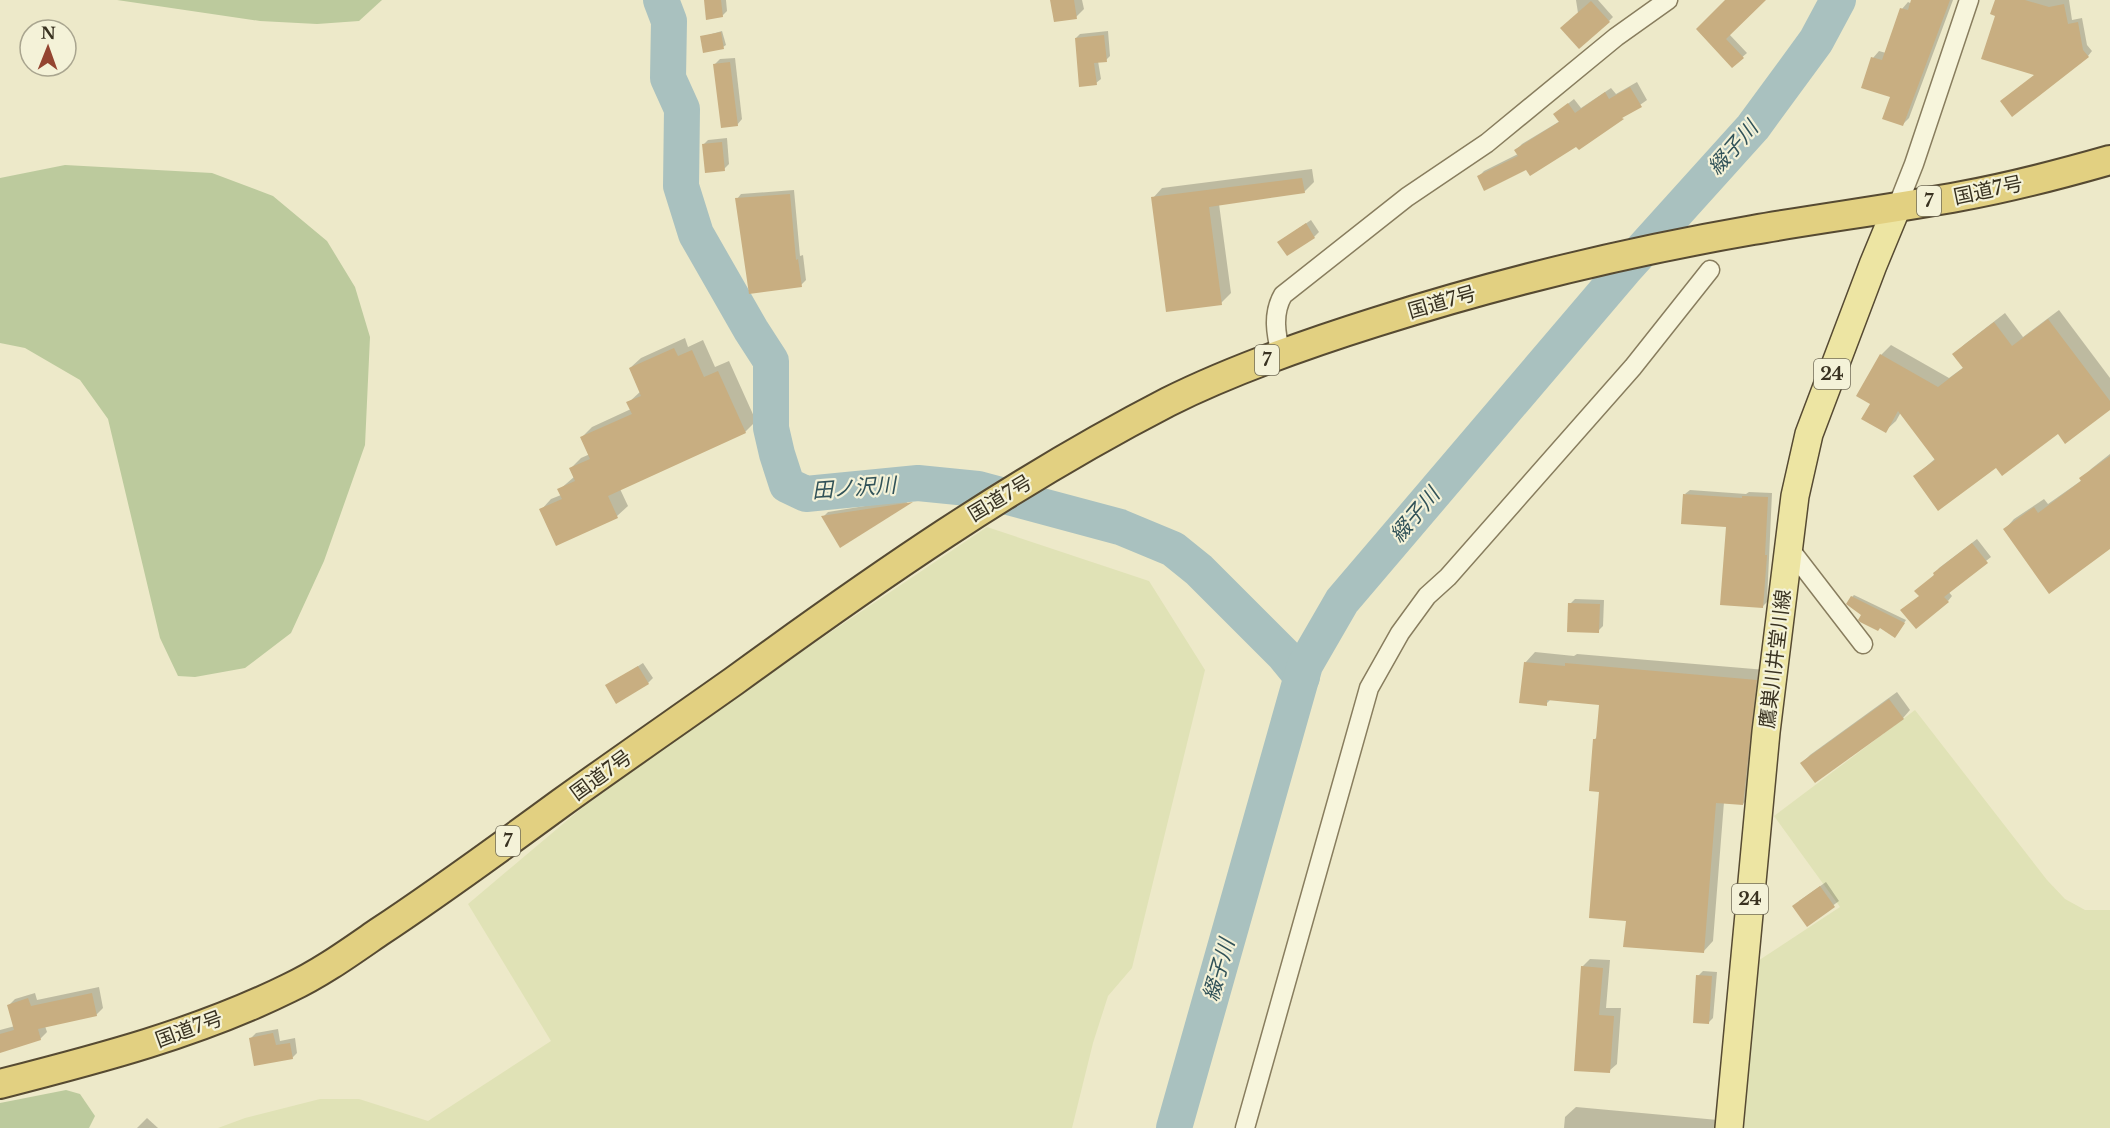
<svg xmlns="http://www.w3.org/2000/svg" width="2110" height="1128" font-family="'Libre Baskerville','Noto Sans JP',serif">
	<rect width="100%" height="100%" fill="#ede9c9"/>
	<!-- farmland -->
	<g fill="#e0e2b6">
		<polygon points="987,527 1149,581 1205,670 1132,968 1108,996 1093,1043 1072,1128 218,1128 245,1118 320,1099 359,1099 428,1121 551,1041 468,904 583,807 743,691"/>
		<polygon points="1915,710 2047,880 2065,899 2085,910 2110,910 2110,1128 1728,1128 1744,970 1840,907 1774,816"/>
	</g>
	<!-- green -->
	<g fill="#bcca9d">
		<polygon points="117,0 382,0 359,21 317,24 260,21"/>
		<polygon points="65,165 212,173 273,196 327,241 355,287 370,337 365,445 324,561 291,633 245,668 195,677 178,676 160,638 108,419 80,380 25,348 0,343 0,178"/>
		<polygon points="66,1090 80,1094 95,1116 89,1128 0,1128 0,1103"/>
	</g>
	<!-- shadow -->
	<g fill="#0003">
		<polygon points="705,0 726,0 727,11 722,16"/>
		<polygon points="1052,0 1082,0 1084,9 1076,17"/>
		<polygon points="1576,0 1598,0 1613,17 1609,21 1578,13"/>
		<polygon points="1727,0 1764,0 1729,34 1747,53 1732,66 1698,29"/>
		<polygon points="1913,0 1953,0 1909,118 1903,124 1873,58 1879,51 1886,53 1902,9 1908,2 1912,4"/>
		<polygon points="1996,0 2069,0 2072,20 2082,18 2087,45 2092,51 2088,56 2036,74 1996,15"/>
		<polygon points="722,31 726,45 723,47 701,37"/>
		<polygon points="1108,31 1110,56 1106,60 1098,61 1101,79 1096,83 1076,38 1080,34"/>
		<polygon points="735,58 742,119 737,125 715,64 720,59"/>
		<polygon points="1637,82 1647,100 1579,148 1577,145 1527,168 1478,177 1484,171 1518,154 1516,150 1522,144 1560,121 1555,114 1574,99 1581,108 1611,88 1616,94"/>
		<polygon points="727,138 729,164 724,169 703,145 708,140"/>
		<polygon points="1312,169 1314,182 1304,192 1219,204 1231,293 1221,303 1153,198 1162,188"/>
		<polygon points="794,190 800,256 803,255 806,280 801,285 737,199 741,194"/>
		<polygon points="1311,220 1319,232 1314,237 1279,242"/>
		<polygon points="2059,310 2110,378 2110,408 2059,432 1996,466 1914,477 1936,458 1901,412 1896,421 1885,431 1872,403 1881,355 1891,345 1949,378 1964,367 1954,354 1965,344 2005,313 2023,337"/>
		<polygon points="685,338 688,347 703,340 715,367 729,361 756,421 745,432 620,489 628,506 617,516 541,510 551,499 561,495 559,490 574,477 570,469 581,458 590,454 582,437 592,427 631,409 628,403 641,391 630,368 641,358"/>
		<polygon points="2110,454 2110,547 2005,529 2014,519 2044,499 2048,504 2082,480 2091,469"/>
		<polygon points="1690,490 1746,494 1749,492 1772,493 1767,602 1762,607 1728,526 1685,494"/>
		<polygon points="914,498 840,546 823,517 828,512"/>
		<polygon points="1977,539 1991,557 1948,591 1952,596 1948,601 1920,595 1939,568"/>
		<polygon points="1854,595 1906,620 1897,634 1881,626 1863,614 1852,597"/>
		<polygon points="1575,599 1604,600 1603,626 1598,631 1570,604"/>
		<polygon points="1535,652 1574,656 1577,654 1766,670 1753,793 1743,804 1724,802 1713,941 1703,952 1627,920 1600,791 1595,739 1598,736 1601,704 1551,699 1546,704 1525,663"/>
		<polygon points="643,663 653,678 648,683 607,686"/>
		<polygon points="1897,692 1910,710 1903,718 1802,763 1810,755"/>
		<polygon points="1826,882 1839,901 1808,924 1799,901"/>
		<polygon points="1590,959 1610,960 1606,1008 1621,1008 1617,1064 1609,1071 1582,967"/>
		<polygon points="1703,971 1717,972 1713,1018 1708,1023 1698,976"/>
		<polygon points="99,987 103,1008 96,1015 45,1026 47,1032 40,1039 0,1051 0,1030 15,1026 9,1005 15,999 35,993 37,1000"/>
		<polygon points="278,1029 280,1041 295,1038 297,1053 292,1058 251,1038 256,1033"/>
		<polygon points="1576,1107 1718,1120 1717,1128 1564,1128 1565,1117"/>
		<polygon points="147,1118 158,1128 137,1128"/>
	</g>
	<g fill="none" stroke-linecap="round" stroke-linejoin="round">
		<!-- river -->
		<g stroke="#a9c1bf" stroke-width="36">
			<polyline points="661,0 669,21 668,78 682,109 681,186 696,234 751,330 771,361 771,428 777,454 787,485 806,494 918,483 978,489 1120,527 1173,549 1199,570 1284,655 1302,677"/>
			<polyline points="1174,1128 1305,665 1342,601 1624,270 1753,127 1816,41 1838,0"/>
		</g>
	</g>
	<!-- building -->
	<g fill="#c8ae81">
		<polygon points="704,0 721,0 723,17 706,20"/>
		<polygon points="1050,0 1074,0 1077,19 1054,22"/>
		<polygon points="1725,0 1766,0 1726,39 1744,58 1732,68 1696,29"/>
		<polygon points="1911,0 1950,0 1903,126 1882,119 1890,97 1861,88 1871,57 1882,60 1900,8 1908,10"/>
		<polygon points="1995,0 2025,0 2049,7 2064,4 2068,24 2078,22 2083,50 2089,57 2012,117 2000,101 2034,75 1981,59 1995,16 1990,14"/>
		<polygon points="1591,1 1610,22 1579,49 1560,28"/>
		<polygon points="721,32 724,49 703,53 700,36"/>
		<polygon points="1104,35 1107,62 1094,63 1097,85 1079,87 1075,38"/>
		<polygon points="730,62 738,126 721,128 713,64"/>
		<polygon points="1630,87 1642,107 1622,118 1624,119 1579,150 1576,147 1530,176 1526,170 1484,191 1477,176 1518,156 1514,150 1559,122 1553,114 1568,103 1575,113 1605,92 1609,99"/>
		<polygon points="722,142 725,171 705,173 702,144"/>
		<polygon points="1302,178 1305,193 1209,207 1222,305 1166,312 1151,197"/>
		<polygon points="790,194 796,260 798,259 802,287 749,294 735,198"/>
		<polygon points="1306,223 1315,238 1287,256 1277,242"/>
		<polygon points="2048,319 2110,401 2110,410 2065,444 2058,434 2002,476 1996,468 1938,511 1913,476 1935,460 1898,411 1886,433 1861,419 1870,404 1856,396 1880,354 1938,387 1963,368 1952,354 1994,322 2012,346"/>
		<polygon points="674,348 678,356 692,350 704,377 718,371 746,433 608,496 618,518 556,546 539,509 562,499 557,489 575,481 569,468 590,459 580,437 632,414 626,402 641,396 629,368"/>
		<polygon points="2110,456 2110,549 2049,594 2003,529 2034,507 2038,513 2081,481 2079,478"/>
		<polygon points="1683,494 1742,498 1742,496 1768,497 1765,555 1767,555 1763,608 1720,605 1726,527 1681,524"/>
		<polygon points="913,502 840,548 821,516"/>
		<polygon points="1972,543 1988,563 1944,597 1949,602 1916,629 1900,610 1919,596 1914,591 1934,575 1933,573"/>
		<polygon points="1851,596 1905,623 1895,638 1880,628 1878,631 1860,622 1858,620 1861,615 1846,604"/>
		<polygon points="1568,603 1600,604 1599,633 1567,632"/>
		<polygon points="1524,662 1565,666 1565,663 1757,680 1743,805 1716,803 1704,953 1623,947 1626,921 1589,918 1599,792 1589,791 1593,739 1596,739 1599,705 1547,700 1547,706 1519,703"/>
		<polygon points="638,666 649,684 616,704 605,685"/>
		<polygon points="1889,699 1904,719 1815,783 1800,763"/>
		<polygon points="1820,886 1835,907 1807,927 1792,906"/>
		<polygon points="1581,966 1603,968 1599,1015 1614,1016 1610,1073 1574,1071"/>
		<polygon points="1696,975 1712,976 1709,1024 1693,1023"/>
		<polygon points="92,993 97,1016 38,1029 41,1040 0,1053 0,1034 14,1030 7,1005 28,998 31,1006"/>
		<polygon points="273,1033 276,1045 290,1043 293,1059 254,1066 249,1038"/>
	</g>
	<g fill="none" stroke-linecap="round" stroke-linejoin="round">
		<defs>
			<g id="minor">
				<polyline points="1897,207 1914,164 1969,0"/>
				<path d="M1281,355C1276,334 1272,314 1283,295L1407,197L1487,143L1616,37L1668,0"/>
				<polyline points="1789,548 1863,644"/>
				<polyline points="1245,1128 1369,688 1400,633 1427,596 1448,577 1633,367 1710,270"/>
			</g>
			<polyline id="primary" points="1729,1128 1766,732 1795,496 1809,434 1873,265 1897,207"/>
			<path id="trunk" d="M0,1084C98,1059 198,1033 289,988C321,973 350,952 379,932C441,891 501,847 561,803C618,762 676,722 734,681C874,579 1013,482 1168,402C1234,369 1306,344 1376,322C1499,283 1626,252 1753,230C1822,218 1892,209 1962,196C2012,187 2061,174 2110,160"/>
		</defs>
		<!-- minor casing -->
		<use href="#minor" stroke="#887d5e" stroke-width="21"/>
		<!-- primary casing -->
		<use href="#primary" stroke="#564a32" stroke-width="30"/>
		<!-- trunk casing -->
		<use href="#trunk" stroke="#564a32" stroke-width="32"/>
		<!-- minor -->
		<use href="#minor" stroke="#f7f5dc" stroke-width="18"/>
		<!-- primary -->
		<use href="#primary" stroke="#ede5a3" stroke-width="27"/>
		<!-- trunk -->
		<use href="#trunk" stroke="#e2d081" stroke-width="28"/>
	</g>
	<g text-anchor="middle" stroke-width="4.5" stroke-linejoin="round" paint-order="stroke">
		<!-- shield labels -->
		<g fill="#f4f2d8" stroke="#716c58" stroke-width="1.5">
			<rect x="1917" y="186" width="24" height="30" rx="4.5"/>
			<rect x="1255" y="345" width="24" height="30" rx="4.5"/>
			<rect x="1814" y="359" width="36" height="30" rx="4.5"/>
			<rect x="496" y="826" width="24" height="30" rx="4.5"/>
			<rect x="1732" y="884" width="36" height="30" rx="4.5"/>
		</g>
		<g font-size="18" font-weight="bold" fill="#393221">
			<text x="1929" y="207">7</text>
			<text x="1267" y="366">7</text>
			<text x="1832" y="380">24</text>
			<text x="508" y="847">7</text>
			<text x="1750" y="905">24</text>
		</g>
		<!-- street labels -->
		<g font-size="20" fill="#393221" stroke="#f4f2d8">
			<text transform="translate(1988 190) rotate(-12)" y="7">国道7号</text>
			<text transform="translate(1442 302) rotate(-16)" y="7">国道7号</text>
			<text transform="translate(1000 498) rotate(-31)" y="7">国道7号</text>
			<text transform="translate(1775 659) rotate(-83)" y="7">鷹巣川井堂川線</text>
			<text transform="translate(601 775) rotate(-36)" y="7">国道7号</text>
			<text transform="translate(189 1029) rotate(-20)" y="7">国道7号</text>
		</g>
		<!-- water labels -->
		<g font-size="21" font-style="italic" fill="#315258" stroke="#f4f2d8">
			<text transform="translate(1733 148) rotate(-49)" y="7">綴子川</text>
			<text transform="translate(854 488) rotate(-4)" y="7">田ノ沢川</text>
			<text transform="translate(1415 515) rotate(-50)" y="7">綴子川</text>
			<text transform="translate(1219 970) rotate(-74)" y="7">綴子川</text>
		</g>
	</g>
	<!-- north arrow -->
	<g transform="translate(48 48) rotate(1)"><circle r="28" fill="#f4f2d8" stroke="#a9a58f" stroke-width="1.5"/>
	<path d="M0-4.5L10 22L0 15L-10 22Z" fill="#944531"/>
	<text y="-9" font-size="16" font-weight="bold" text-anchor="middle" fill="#393221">N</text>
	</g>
</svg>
